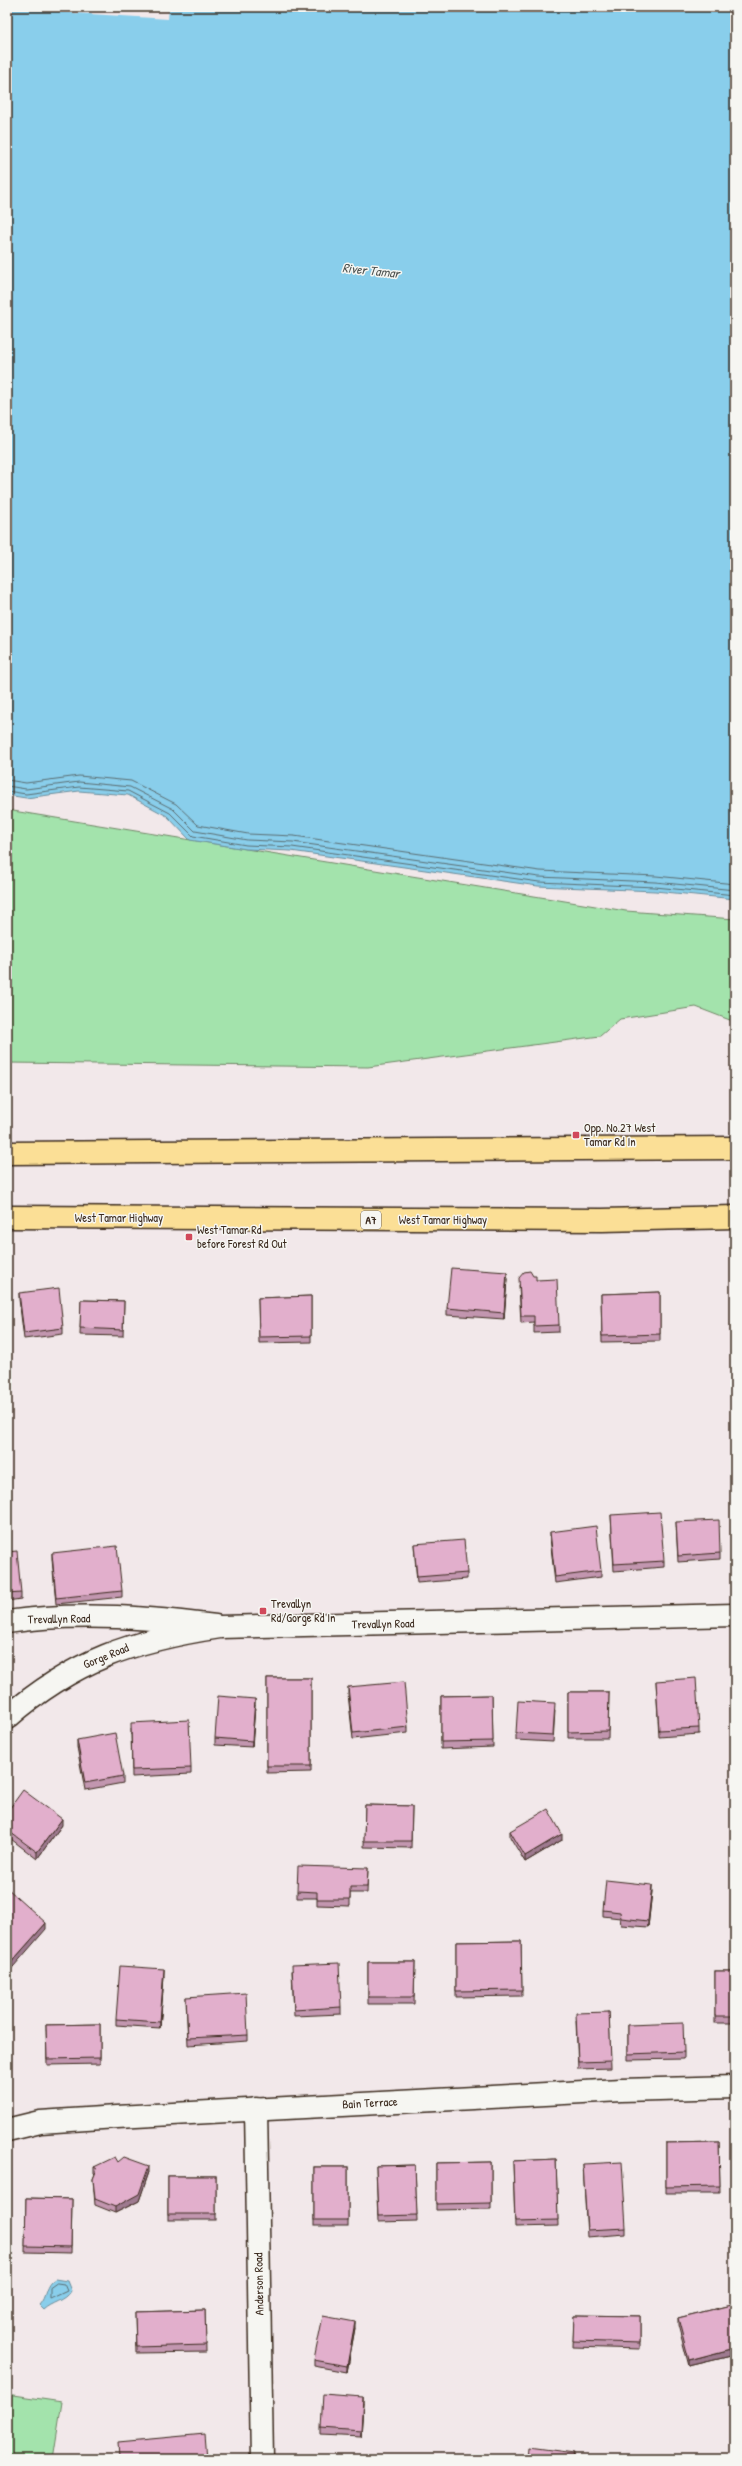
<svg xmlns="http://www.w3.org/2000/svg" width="742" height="2466" font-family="'Patrick Hand',sans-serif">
	<rect width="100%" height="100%" fill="#f2e8ea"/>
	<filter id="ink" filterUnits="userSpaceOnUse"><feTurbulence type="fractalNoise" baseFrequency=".025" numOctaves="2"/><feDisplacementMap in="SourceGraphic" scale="8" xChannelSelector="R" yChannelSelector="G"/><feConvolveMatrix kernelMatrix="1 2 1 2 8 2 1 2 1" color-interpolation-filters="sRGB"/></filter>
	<g filter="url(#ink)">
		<!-- green -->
		<g fill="#a3e3ac" stroke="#6f8665">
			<polygon points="7,810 626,911 735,919 735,1022 696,1007 620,1019 600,1036 368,1067 7,1063"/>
			<polygon points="7,2394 62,2402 53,2459 7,2459"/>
		</g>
		<!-- water -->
		<g fill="#89ceeb" stroke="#6a8c99">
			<polygon points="7,7 735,7 735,899 655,891 538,886 291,851 246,849 190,840 167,816 128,795 79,791 26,798 7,795"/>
			<path d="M55,2279L67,2281L71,2291C66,2301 52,2302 44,2310L39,2305C47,2297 44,2285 55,2279Z"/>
		</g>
		<!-- pier -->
		<polygon fill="#f2e8ea" points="59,7 169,7 168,19 59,12"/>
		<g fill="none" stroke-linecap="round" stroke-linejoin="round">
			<!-- shore -->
			<g stroke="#5a6c70" stroke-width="1">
				<polyline points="7,780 26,783 79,776 131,781 176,804 198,825 248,834 294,836 540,871 656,876 735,884"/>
				<polyline points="7,786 26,789 79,782 130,787 173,809 195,831 247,840 293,842 539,877 655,882 735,890"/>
				<polyline points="7,791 26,794 79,787 128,791 170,813 193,836 246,845 292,847 539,882 655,887 735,895"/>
				<polygon points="57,2283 64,2284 67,2291 50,2299 50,2288"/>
			</g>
			<defs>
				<g id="minor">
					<path d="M7,1622C73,1612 149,1617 215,1626"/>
					<polyline points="256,2109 262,2459"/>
					<polyline points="7,2130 40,2122 117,2117 621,2090 735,2087"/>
				</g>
				<path id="tertiary" d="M7,1718C73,1660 134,1640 220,1627L735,1615"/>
				<g id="trunk">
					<polyline points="7,1153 735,1148"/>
					<polyline points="7,1217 602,1220 735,1217"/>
				</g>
			</defs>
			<!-- minor casing -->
			<use href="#minor" stroke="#3b2a1e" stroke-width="25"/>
			<!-- tertiary casing -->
			<use href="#tertiary" stroke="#3b2a1e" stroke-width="25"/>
			<!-- trunk casing -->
			<use href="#trunk" stroke="#3b2a1e" stroke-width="25"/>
			<!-- minor -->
			<use href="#minor" stroke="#f6f6f2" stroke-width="22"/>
			<!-- tertiary -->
			<use href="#tertiary" stroke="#f6f6f2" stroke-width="22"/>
			<!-- trunk -->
			<use href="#trunk" stroke="#fbdf96" stroke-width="22"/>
		</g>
		<!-- wall -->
		<g fill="#c296af" stroke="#3b2a1e">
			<polygon points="533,1276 536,1280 559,1325 559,1332 534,1333 534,1322 521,1323 519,1285"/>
			<polygon points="507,1279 504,1319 447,1315 447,1308"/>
			<polygon points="660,1292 660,1341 602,1342 601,1294"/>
			<polygon points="19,1293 63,1328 63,1334 24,1339 19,1299"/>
			<polygon points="311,1296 311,1342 259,1343 258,1298"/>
			<polygon points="81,1300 124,1301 123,1336 80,1335"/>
			<polygon points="611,1515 664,1561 664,1567 614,1571"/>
			<polygon points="676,1522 720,1553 720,1559 678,1562"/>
			<polygon points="550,1532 601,1571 601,1577 555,1583 550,1538"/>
			<polygon points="414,1544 467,1573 467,1579 417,1583"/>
			<polygon points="7,1552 21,1593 21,1599 7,1601"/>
			<polygon points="52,1553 122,1591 122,1597 56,1604 52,1559"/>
			<polygon points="267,1678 311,1678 311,1772 267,1773"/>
			<polygon points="656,1681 699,1728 699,1734 659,1737"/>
			<polygon points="348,1687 408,1727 408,1733 353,1739 348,1694"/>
			<polygon points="568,1692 609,1692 608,1738 568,1738"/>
			<polygon points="492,1695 493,1747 441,1749 441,1696"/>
			<polygon points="255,1705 252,1747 215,1745 215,1738"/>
			<polygon points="555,1710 553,1742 516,1740 516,1733"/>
			<polygon points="131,1729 191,1768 191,1774 132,1777"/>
			<polygon points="77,1740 123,1776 123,1783 85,1790 77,1747"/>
			<polygon points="365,1805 412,1806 411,1848 364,1847"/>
			<polygon points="7,1812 62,1825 37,1859 7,1836"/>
			<polygon points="510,1831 562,1840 525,1862 510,1837"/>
			<polygon points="368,1868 367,1893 350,1893 350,1906 317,1905 317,1898 297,1898 297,1891"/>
			<polygon points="652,1891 648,1927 621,1925 620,1918 603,1916 603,1910"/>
			<polygon points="521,1941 522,1996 456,1997 456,1942"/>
			<polygon points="368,1962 415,1962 414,2004 368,2004"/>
			<polygon points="292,1971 341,2007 341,2014 294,2016"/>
			<rect x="715" y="1971" width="20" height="52"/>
			<polygon points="164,1976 160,2028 116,2025 116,2019"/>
			<polygon points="186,1997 248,2035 248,2041 188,2045"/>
			<polygon points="609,2012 611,2068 578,2069 576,2020"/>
			<polygon points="100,2024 100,2064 47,2065 46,2025"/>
			<polygon points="628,2025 684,2052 684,2059 628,2060"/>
			<polygon points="719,2142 720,2193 666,2193 666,2143"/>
			<polygon points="556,2159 558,2226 515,2227 513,2161"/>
			<polygon points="118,2162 149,2172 139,2201 115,2213 95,2205 93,2179 95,2174 94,2173 94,2167"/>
			<polygon points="491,2162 491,2209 436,2210 436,2163"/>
			<polygon points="583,2164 626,2228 626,2234 587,2237"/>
			<polygon points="415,2165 417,2221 378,2222 376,2166"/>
			<rect x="314" y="2167" width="34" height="59"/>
			<rect x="168" y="2176" width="48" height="44"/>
			<polygon points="26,2198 72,2199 71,2253 25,2252"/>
			<polygon points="735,2304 735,2355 689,2366 678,2325 678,2318"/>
			<polygon points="205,2310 206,2352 136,2353 135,2312"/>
			<polygon points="574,2315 640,2316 640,2349 573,2347"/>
			<polygon points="355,2328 347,2372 314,2366 314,2360"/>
			<polygon points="363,2403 361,2437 321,2435 321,2428"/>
		</g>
		<!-- shaded-wall -->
		<g fill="#9e7a8f" stroke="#3b2a1e">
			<polygon points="507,1272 507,1279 504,1319 504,1313"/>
			<polygon points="255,1699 255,1705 252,1747 252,1741"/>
			<polygon points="62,1819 62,1825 37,1859 37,1852"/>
			<polygon points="562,1834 562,1840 525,1862 525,1856"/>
			<polygon points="652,1885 652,1891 648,1927 648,1921"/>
			<polygon points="46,1923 46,1929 7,1974 7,1967"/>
			<polygon points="164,1969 164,1976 160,2028 160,2022"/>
			<polygon points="149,2166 149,2172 139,2201 115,2213 115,2207"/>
			<polygon points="355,2322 355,2328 347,2372 347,2366"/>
			<polygon points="735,2348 735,2355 689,2366 689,2360"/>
			<polygon points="363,2397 363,2403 361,2437 361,2431"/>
		</g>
		<!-- building -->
		<g fill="#e2afcc" stroke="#3b2a1e">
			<polygon points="451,1268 507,1272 504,1313 447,1308"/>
			<polygon points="530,1271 533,1276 536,1276 536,1280 557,1279 559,1325 534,1326 534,1316 521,1316 519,1278 524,1272"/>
			<polygon points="59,1288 63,1328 24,1333 19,1293"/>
			<polygon points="660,1292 660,1334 602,1336 601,1294"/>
			<polygon points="311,1296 311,1336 259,1337 258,1298"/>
			<polygon points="81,1300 124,1301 123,1330 80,1328"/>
			<polygon points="660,1512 664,1561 614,1564 611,1515"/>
			<polygon points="719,1520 720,1553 678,1556 676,1522"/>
			<polygon points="596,1526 601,1571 555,1577 550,1532"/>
			<polygon points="464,1540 467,1573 417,1577 414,1544"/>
			<polygon points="117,1546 122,1591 56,1598 52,1553"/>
			<polygon points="17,1551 21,1593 7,1594 7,1552"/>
			<rect x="267" y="1678" width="44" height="88"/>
			<polygon points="696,1678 699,1728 659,1730 656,1681"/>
			<polygon points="404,1682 408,1727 353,1733 348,1687"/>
			<polygon points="568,1692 609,1692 608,1731 568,1732"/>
			<polygon points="492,1695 493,1741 441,1742 441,1696"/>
			<polygon points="218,1696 255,1699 252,1741 215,1738"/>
			<polygon points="518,1701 555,1703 553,1735 516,1733"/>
			<polygon points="189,1720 191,1768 132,1770 131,1723"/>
			<polygon points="115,1733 123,1776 85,1783 77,1740"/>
			<polygon points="23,1790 62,1819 37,1852 7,1830 7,1812"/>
			<polygon points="365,1805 412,1806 411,1841 364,1841"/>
			<polygon points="548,1809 562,1834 525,1856 510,1831"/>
			<polygon points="298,1866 368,1868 367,1887 350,1887 350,1899 317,1899 317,1892 297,1891"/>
			<polygon points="606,1880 652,1885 648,1921 621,1918 620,1912 603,1910"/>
			<polygon points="7,1888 46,1923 7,1967"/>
			<polygon points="521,1941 522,1990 456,1991 456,1942"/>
			<polygon points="368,1962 415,1962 414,1997 368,1997"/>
			<polygon points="339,1963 341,2007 294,2010 292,1965"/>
			<polygon points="120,1966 164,1969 160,2022 116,2019"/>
			<rect x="715" y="1971" width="20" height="45"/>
			<polygon points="246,1993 248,2035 188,2038 186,1997"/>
			<polygon points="609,2012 611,2061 578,2062 576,2013"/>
			<polygon points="683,2023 684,2052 628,2054 628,2025"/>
			<polygon points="100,2024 100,2058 47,2059 46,2025"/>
			<polygon points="719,2142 720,2186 666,2187 666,2143"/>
			<polygon points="115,2157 118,2162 124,2157 149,2166 139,2194 115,2207 95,2199 93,2179 97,2169 94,2167"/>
			<polygon points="556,2159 558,2220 515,2221 513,2161"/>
			<polygon points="491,2162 491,2203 436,2204 436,2163"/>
			<polygon points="622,2162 626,2228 587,2230 583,2164"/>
			<polygon points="415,2165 417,2215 378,2216 376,2166"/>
			<rect x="314" y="2167" width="34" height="53"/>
			<rect x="168" y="2176" width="48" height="38"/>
			<polygon points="26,2198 72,2199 71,2247 25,2246"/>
			<polygon points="735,2304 735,2348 689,2360 678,2318"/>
			<polygon points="205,2310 206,2345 136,2347 135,2312"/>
			<polygon points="574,2315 640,2316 640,2343 573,2341"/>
			<polygon points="323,2316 355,2322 347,2366 314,2360"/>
			<polygon points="323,2394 363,2397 361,2431 321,2428"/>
			<polygon points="205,2434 207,2459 119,2459 118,2442"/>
			<polygon points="529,2447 574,2453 573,2459 528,2459"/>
		</g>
	</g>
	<!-- markers -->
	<g fill="#d1495b" stroke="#f6f6f2" stroke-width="1.5">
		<rect x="572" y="1131" width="8" height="8" rx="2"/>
		<rect x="185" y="1233" width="8" height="8" rx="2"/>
		<rect x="259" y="1607" width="8" height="8" rx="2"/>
	</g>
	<g text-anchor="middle" stroke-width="3" stroke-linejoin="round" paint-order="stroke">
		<!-- shield labels -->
		<rect fill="#f6f6f2" stroke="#73675e" stroke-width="1" x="361" y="1211" width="20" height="18" rx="3"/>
		<g font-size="11" font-weight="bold" fill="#3b2a1e">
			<text x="371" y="1224">A7</text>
		</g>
		<!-- poi labels -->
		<g font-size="12" fill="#3b2a1e" stroke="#f6f6f2" text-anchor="start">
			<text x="584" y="1132">Opp. No.27 West<tspan x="584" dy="14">Tamar Rd In</tspan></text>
			<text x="197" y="1234">West Tamar Rd<tspan x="197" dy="14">before Forest Rd Out</tspan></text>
			<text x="271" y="1608">Trevallyn<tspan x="271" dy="14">Rd/Gorge Rd In</tspan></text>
		</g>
		<!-- street labels -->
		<g font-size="12" fill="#3b2a1e" stroke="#f6f6f2">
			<text x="119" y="1222">West Tamar Highway</text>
			<text x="443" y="1224">West Tamar Highway</text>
			<text transform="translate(59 1619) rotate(-1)" y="4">Trevallyn Road</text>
			<text transform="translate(383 1624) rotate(-1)" y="4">Trevallyn Road</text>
			<text transform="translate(106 1656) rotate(-22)" y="4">Gorge Road</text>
			<text transform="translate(370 2103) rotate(-3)" y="4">Bain Terrace</text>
			<text transform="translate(259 2284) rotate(-91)" y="4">Anderson Road</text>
		</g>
		<!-- water labels -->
		<g font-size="13" font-style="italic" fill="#4e5351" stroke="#f6f6f2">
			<text transform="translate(371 270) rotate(6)" y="5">River Tamar</text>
		</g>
	</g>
	<!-- margin -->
	<rect width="742" height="2466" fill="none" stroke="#f6f6f2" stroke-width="24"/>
	<rect x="12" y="12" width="718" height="2442" fill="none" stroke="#3b2a1e" stroke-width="1.5" filter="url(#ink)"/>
</svg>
